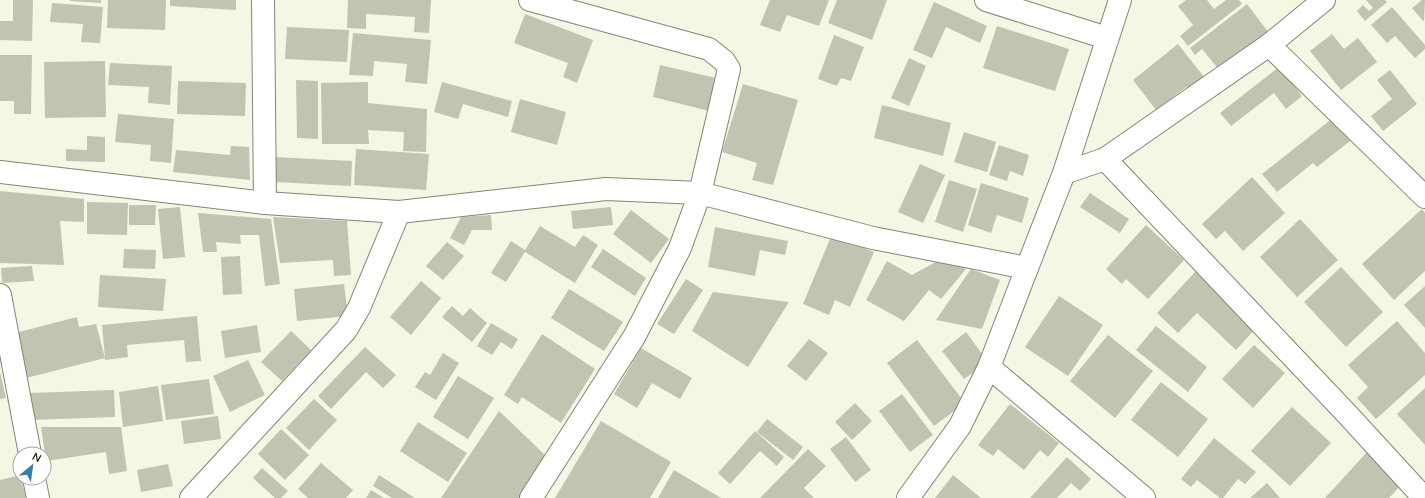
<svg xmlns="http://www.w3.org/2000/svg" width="1425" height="498" font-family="Mulish,sans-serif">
	<rect width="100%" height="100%" fill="#f2f8e3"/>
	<!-- building -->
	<g fill="#bfc5b1">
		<polygon points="13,0 33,0 32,41 0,40 0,21 13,21"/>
		<polygon points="70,0 101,0 101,3 70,1"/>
		<polygon points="108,0 166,0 165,30 107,28"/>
		<polygon points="170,0 236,0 236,10 170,6"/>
		<polygon points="348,0 431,0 429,33 414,32 415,17 366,14 366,29 347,28"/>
		<polygon points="770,0 829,0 819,26 787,15 780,32 760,25"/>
		<polygon points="837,0 887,0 872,40 828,23"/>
		<polygon points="1186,0 1207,0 1214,9 1226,0 1239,0 1242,4 1188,46 1180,36 1193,25 1178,6"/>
		<polygon points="1366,0 1385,0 1387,2 1365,21 1357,11 1363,5 1369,11 1373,8"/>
		<polygon points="1422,0 1425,0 1424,22 1412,8"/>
		<polygon points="934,2 987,26 980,43 946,27 932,58 913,50"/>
		<polygon points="52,3 103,7 100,43 81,42 83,24 50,22"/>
		<polygon points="1247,4 1269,33 1220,71 1202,49 1195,55 1190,48"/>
		<polygon points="1392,7 1425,45 1425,49 1415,58 1395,36 1387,43 1371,25"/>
		<polygon points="525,14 593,40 577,83 563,77 568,63 514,43"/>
		<polygon points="997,26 1069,49 1055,91 983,68"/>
		<polygon points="287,27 349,30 347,62 285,59"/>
		<polygon points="353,33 431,40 427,84 405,82 407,64 374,61 373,76 349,75"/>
		<polygon points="1332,34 1344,49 1358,38 1377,62 1341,90 1310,51"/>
		<polygon points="834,35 864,47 851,81 841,78 837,86 818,79"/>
		<polygon points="1178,44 1208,82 1192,94 1186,87 1156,110 1133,80"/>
		<polygon points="0,55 32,55 31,114 14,114 14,101 0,101"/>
		<polygon points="909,58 926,66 909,106 891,98"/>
		<polygon points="105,61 106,117 45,118 44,62"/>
		<polygon points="110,63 172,66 170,105 148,103 149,87 108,85"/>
		<polygon points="660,65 716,78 709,111 653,97"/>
		<polygon points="1279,67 1302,96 1286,109 1274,93 1231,126 1220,113"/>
		<polygon points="1390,70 1417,104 1383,131 1371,116 1392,99 1377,80"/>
		<polygon points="296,80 318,81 318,139 297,138"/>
		<polygon points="178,81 246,83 245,116 177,114"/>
		<polygon points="368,82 368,103 427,109 426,152 403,151 404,132 368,130 369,144 322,144 321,83"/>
		<polygon points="442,82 512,101 508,117 463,104 458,119 434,112"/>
		<polygon points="743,84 798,100 773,185 752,180 757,163 722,152"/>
		<polygon points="520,99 566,112 557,145 511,132"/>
		<polygon points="882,105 951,123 943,156 874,138"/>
		<polygon points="118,114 174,119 171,163 150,161 151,145 115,142"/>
		<polygon points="1333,118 1350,141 1317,167 1313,163 1277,192 1262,174"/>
		<polygon points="964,132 996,142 987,172 954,162"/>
		<polygon points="87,136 105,137 105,162 66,161 66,149 87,150"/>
		<polygon points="999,145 1029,155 1023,176 1010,171 1007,181 989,175"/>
		<polygon points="231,146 249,147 250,180 173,172 176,150 230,155"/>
		<polygon points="356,149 429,154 426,190 354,185"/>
		<polygon points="275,157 352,161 351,186 274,182"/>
		<polygon points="920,164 945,175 923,223 898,212"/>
		<polygon points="1252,177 1285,213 1243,251 1225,231 1216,239 1202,224"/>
		<polygon points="949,180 977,189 963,232 935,222"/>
		<polygon points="981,183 1029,198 1022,223 997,215 991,233 968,225"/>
		<polygon points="0,191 84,199 84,222 60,221 64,265 0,263"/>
		<polygon points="1090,193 1129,219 1120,233 1080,207"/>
		<polygon points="87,202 128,203 127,235 87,234"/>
		<polygon points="129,205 156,205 155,225 129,225"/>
		<polygon points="180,207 185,257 163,259 158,209"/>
		<polygon points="611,207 613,225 573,229 571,211"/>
		<polygon points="1422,209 1425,213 1425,271 1394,300 1362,264"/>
		<polygon points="631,210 669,239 651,263 613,234"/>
		<polygon points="198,213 271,219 280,284 265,286 259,235 240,235 241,244 216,242 217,252 203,252"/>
		<polygon points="491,215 492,230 472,230 464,245 450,238 461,217"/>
		<polygon points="273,217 347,221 351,275 334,276 333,260 280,263"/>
		<polygon points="1300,219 1338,260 1297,297 1260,257"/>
		<polygon points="1146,225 1184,260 1148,299 1126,279 1122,284 1106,269"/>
		<polygon points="540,226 575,247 583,235 598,245 575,283 525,252 506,282 491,273 511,241 525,250"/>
		<polygon points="715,227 788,241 785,255 760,250 755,276 708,267"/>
		<polygon points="832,234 874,252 850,307 835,300 829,315 803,304"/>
		<polygon points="447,242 464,256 443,280 426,266"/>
		<polygon points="124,249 156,250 155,269 123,268"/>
		<polygon points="603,249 646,278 635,296 591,267"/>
		<polygon points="240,256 242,294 223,295 221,257"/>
		<polygon points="941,259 966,269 941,299 929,290 904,321 866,300 887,261 912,275"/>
		<polygon points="32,266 34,281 2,283 1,268"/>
		<polygon points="1341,267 1383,312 1346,347 1304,302"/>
		<polygon points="971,269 1000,280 982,329 936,320"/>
		<polygon points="1196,271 1256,328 1236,350 1197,313 1178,333 1157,313"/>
		<polygon points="100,275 166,279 163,311 98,307"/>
		<polygon points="686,279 703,290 674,334 657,324"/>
		<polygon points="421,281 441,298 411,335 390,317"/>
		<polygon points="344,284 348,316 297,321 294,289"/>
		<polygon points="1425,286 1425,328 1404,305"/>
		<polygon points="569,289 623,322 604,351 551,318"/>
		<polygon points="713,292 789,302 748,367 692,331"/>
		<polygon points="1059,296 1103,325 1068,376 1025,347"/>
		<polygon points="452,306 463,316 470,308 487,323 472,342 442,317"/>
		<polygon points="197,316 201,361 186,362 184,340 127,345 128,357 105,360 105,358 26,378 15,333 77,317 79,327 96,324 105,358 102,325"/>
		<polygon points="1397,321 1425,353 1425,375 1376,419 1357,398 1368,387 1348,365"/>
		<polygon points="491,323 518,339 512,349 501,342 492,355 477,346"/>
		<polygon points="257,325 261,352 225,358 221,331"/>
		<polygon points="1156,326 1207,367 1188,392 1136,350"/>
		<polygon points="291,331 311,350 282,381 261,362"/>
		<polygon points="966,332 988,362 964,379 942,351"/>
		<polygon points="542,334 595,369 561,423 522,397 518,404 504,395"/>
		<polygon points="1108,335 1153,371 1115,418 1070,381"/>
		<polygon points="809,339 828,353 806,381 787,366"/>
		<polygon points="917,340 965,403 934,426 887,363"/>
		<polygon points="1254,345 1285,373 1253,408 1222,379"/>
		<polygon points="365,347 396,375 383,388 366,372 331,409 318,396"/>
		<polygon points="641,348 692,378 680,399 652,383 637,408 614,394"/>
		<polygon points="443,353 459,363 436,400 415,387 425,372 430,375"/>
		<polygon points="248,360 265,395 230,412 213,376"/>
		<polygon points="0,372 6,398 0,399"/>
		<polygon points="458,376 494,398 468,439 433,417"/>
		<polygon points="209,379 214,414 166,420 161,385"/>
		<polygon points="1161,382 1208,419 1178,457 1131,420"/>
		<polygon points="158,386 163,421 123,427 119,392"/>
		<polygon points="1425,388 1425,445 1397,414"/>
		<polygon points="114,390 115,417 31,420 30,393"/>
		<polygon points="902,394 933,435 910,452 879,411"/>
		<polygon points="314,399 337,420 309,450 286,428"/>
		<polygon points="855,403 872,421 852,440 835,422"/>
		<polygon points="1010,404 1059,443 1048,457 1040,450 1024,470 998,449 993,456 978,445"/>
		<polygon points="1292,407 1331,443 1290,486 1251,451"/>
		<polygon points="499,411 545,455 519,498 441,498"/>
		<polygon points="218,416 221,439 184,444 181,421"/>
		<polygon points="767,419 803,447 793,460 757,432"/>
		<polygon points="601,421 671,462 650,498 555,498"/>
		<polygon points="418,422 467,453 448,482 400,451"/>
		<polygon points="41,427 121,427 127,471 109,474 106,452 46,461"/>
		<polygon points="281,429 309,455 285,480 258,454"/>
		<polygon points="755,431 784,457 777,466 760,451 730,484 718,473"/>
		<polygon points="846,437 871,470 855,482 830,449"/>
		<polygon points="1214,438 1256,472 1245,484 1238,479 1223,498 1220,498 1197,480 1191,487 1181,479"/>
		<polygon points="808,449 826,466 804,488 814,498 760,498"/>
		<polygon points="1368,451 1403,483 1389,498 1325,498"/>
		<polygon points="1067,457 1091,479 1080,491 1071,483 1057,498 1030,498"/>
		<polygon points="321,463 353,490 346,498 308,498 298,489"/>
		<polygon points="168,464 173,486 141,492 137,470"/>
		<polygon points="262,468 288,491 281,498 275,498 253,478"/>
		<polygon points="674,470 721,498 658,498"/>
		<polygon points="20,475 26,498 0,498 0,480"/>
		<polygon points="379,475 415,498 392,498 373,486"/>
		<polygon points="953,475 981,498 935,498"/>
		<polygon points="1267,483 1280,498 1250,498"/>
		<polygon points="371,490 384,498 366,498"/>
	</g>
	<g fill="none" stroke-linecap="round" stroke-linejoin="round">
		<defs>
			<g id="minor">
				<polyline points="263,0 265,203"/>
				<polyline points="530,0 709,49 724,61 729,69 700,193 680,248 634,337 531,498"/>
				<polyline points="986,0 1107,38"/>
				<polyline points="1269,45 1425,197"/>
				<polyline points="1105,159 1347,414 1424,498"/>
				<polyline points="0,172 265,203 399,212 606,189 700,193 873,238 1027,268"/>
				<polyline points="1064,173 1105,159 1269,45 1324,0"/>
				<polyline points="0,295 30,454"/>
				<polyline points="989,367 1144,498"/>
				<polyline points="34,478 38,498"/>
				<polyline points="191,498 346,330 359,308 399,212"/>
				<polyline points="908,498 960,426 989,367 1027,268 1064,173 1120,0"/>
			</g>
		</defs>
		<!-- minor casing -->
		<use href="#minor" stroke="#818774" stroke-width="24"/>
		<!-- minor -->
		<use href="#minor" stroke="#fff" stroke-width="22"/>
	</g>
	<!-- north arrow -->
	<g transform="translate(32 466) rotate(29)"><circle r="19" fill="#ffffff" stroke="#a5a5a3"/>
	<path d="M0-3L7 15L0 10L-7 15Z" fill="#317eb0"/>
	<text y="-6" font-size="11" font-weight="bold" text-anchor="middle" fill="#1d1f18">N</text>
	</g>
</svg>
